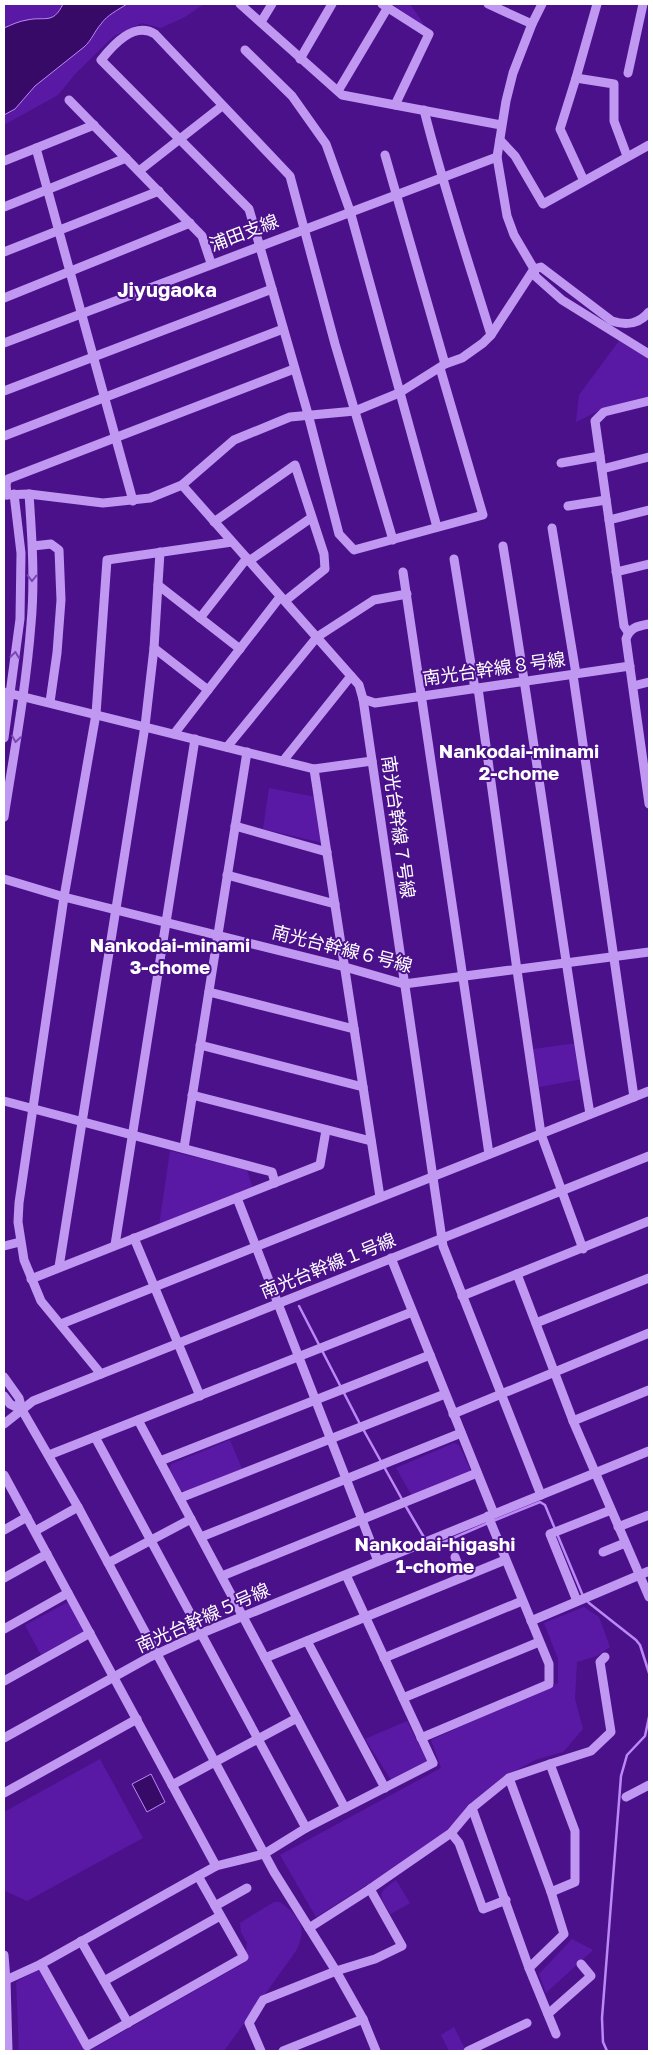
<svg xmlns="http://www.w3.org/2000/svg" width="653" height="2055" font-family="'Golos Text','Noto Sans JP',sans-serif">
	<rect width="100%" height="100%" fill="#4b118b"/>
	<!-- green -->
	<g fill="#5a19a5">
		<polygon points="4,4 204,4 185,17 161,28 142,23 114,36 76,73 58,95 4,125"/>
		<polygon points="392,4 410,4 423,23 423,25"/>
		<polygon points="619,341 649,359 649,397 604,408 576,422 579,395"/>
		<polygon points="269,788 316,797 323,843 263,829"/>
		<polygon points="577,1043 583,1079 539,1087 533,1049"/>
		<polygon points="170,1151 247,1170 253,1189 159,1226"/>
		<polygon points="230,1440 243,1471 188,1492 181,1491 169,1469 171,1464"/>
		<polygon points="454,1443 459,1445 471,1471 412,1496 396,1468"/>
		<polygon points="68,1602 84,1631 41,1655 25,1625"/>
		<polygon points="584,1607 599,1617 610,1647 597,1656 577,1662 575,1699 583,1729 563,1752 535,1760 502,1778 472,1804 434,1843 316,1917 280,1855 441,1768 431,1740 558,1683 558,1659 544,1623"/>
		<polygon points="407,1721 427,1761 391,1780 365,1739"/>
		<polygon points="100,1759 143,1838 27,1901 5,1891 4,1880 4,1812"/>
		<path d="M396,1880L410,1903L391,1914C378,1895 376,1894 396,1880Z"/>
		<path d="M274,1902H280C300,1917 308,1928 296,1951L224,2051H89L244,1963L247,1943L241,1932L240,1923Z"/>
		<polygon points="572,1939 593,1950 546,1993 539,1974"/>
		<polygon points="40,1968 88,2051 19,2051 16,1982"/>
		<polygon points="454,2027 466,2051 449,2051 441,2035"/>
	</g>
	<!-- water -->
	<g fill="#370a67" stroke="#ba89f5">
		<path d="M63,4H127C118,10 107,15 101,24C94,32 92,40 84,47L35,86L15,109L4,115V28C11,25 19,21 27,20C45,16 53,25 63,4Z"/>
		<polygon points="151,1774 165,1802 147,1812 132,1784"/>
	</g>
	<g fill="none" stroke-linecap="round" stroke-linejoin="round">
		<!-- stream -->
		<g stroke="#ba89f5" stroke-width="2.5">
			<polyline points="299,1306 360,1424"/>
			<polyline points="363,1429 403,1501"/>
			<polyline points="405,1505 425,1539"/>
			<polyline points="493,1521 540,1502 545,1505 583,1596 589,1603 636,1640 640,1645 649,1673"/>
			<polyline points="428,1544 430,1548 488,1523"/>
			<polyline points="607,2051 603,2042 602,2018 621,1776 627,1755 645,1736 649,1717"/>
		</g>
		<!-- minor -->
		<g stroke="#c198f1" stroke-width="9">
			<polyline points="240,4 342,95 501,125"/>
			<polyline points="382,4 429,34 395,105"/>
			<polyline points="488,4 532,24"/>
			<polyline points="542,4 532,24 513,73 506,101 497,157 507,216 514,235 534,269 535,276 562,300 649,354"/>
			<polyline points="261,22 272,4"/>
			<polyline points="245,50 292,96 326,144 350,211 437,527"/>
			<polyline points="300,59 332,4"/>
			<polyline points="628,73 643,4"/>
			<polyline points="576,78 614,84 614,121 627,156"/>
			<polyline points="338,91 388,7"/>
			<polyline points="69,100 202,236 211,263"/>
			<path d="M424,110C443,186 468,260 491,335"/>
			<polyline points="500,140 515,156 543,204 649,145"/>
			<polyline points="36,148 133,501"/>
			<polyline points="385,155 445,364"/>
			<polyline points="4,161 94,125"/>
			<polyline points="139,171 222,106"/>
			<polyline points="584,181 560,129 576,78 597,4"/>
			<polyline points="4,207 126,158"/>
			<polyline points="4,252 159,191"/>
			<path d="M534,269L541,267L612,321C627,326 639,324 649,312"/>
			<polyline points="4,298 190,223"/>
			<polyline points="4,343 497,157"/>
			<polyline points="4,391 272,289"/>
			<polyline points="4,436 283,329"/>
			<polyline points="561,463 600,456"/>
			<polyline points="602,469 649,457"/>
			<polyline points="182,485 359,685 363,699 443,1246 541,1495"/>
			<polyline points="4,495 29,494 103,503 150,498 182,485 234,440 290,417 355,411 399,393 445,364 462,358 483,343 491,335 534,269"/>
			<polyline points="7,495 6,484 8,479 294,369"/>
			<polyline points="568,506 606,500"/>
			<polyline points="609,520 649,510"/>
			<polyline points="214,522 295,465 324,554 325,569 285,601"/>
			<polyline points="552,528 576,674"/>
			<path d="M393,540L335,344L290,176L155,34C134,21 113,45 101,60L249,209L308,414L339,534L354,550L483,515L440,368"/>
			<polyline points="33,546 51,544 59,550 61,600 57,653 50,702"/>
			<path d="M503,546C534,735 559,925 590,1114"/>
			<polyline points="454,559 475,689"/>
			<polyline points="249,561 311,518"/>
			<polyline points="403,572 489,1154"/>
			<polyline points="616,572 649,564"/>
			<polyline points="158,585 240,649"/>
			<polyline points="200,618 247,558"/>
			<path d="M649,624C638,626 630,627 626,639L649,804"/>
			<polyline points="628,632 624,626 595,421 604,412 649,401"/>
			<polyline points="154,648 208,690"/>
			<polyline points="573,675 634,1097"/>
			<polyline points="633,686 649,682"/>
			<polyline points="478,688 517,970 541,1134 583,1249"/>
			<polyline points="4,692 314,769 372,761"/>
			<polyline points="363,699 375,703 630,666"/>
			<polyline points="174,734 280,597"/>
			<polyline points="4,738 20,619 21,553 14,494"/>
			<polyline points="227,747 317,637 374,600 407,594"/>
			<polyline points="283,761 351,676"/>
			<polyline points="314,769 380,1197"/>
			<path d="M4,817C14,753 26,689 31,624C35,581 32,537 29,494"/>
			<polyline points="235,826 327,852"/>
			<polyline points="227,875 335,904"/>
			<polyline points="4,879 64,897 345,967 404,984 649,952"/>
			<polyline points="209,992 354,1029"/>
			<polyline points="200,1045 363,1087"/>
			<polyline points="192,1095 371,1141"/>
			<polyline points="4,1101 272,1172 275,1183"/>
			<polyline points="184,1148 247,752"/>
			<polyline points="237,1198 378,1561"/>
			<polyline points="134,1238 200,1396"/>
			<polyline points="115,1245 195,739"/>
			<polyline points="4,1246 20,1242"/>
			<polyline points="391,1258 494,1514"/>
			<polyline points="59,1267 145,726 154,648 160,552"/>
			<polyline points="517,1274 573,1421 649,1597"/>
			<polyline points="31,1279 320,1165 326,1130"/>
			<polyline points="462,1296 649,1221"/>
			<polyline points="536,1323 649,1278"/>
			<polyline points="61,1324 649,1091"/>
			<polyline points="101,1374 41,1301 24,1260 18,1222 19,1203 64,897 96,714 107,560 232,542"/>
			<polyline points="4,1377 19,1398 22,1410 78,1507 274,1872 336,1971 363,2019 376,2051"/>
			<polyline points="4,1396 10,1404 22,1410"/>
			<polyline points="453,1414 649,1333"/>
			<polyline points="138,1420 345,1808"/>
			<polyline points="573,1421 649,1390"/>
			<polyline points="4,1424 33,1401 649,1156"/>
			<polyline points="95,1437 306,1828"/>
			<polyline points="49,1455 412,1312"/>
			<polyline points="160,1461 430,1355"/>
			<polyline points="4,1475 216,1866"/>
			<polyline points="180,1498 445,1394"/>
			<polyline points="618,1527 649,1515"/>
			<polyline points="4,1530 27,1517"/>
			<polyline points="35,1531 78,1507"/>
			<polyline points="201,1537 461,1433"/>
			<polyline points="603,1552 625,1543"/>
			<polyline points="455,1557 463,1577"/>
			<polyline points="108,1563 191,1519"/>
			<polyline points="222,1576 477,1473"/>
			<polyline points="4,1578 47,1554"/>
			<polyline points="577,1601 550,1534 611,1510"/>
			<polyline points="531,1621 649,1571"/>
			<polyline points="4,1629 68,1593"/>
			<polyline points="307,1641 385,1788"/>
			<polyline points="265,1658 505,1560"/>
			<polyline points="384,1658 522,1601"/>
			<polyline points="4,1681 90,1633"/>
			<polyline points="403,1698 539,1642"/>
			<polyline points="4,1738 148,1658 202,1633 649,1451"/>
			<polyline points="421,1738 549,1684 549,1664 488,1516"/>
			<polyline points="509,1778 551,1892 564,1934 529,1968"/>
			<polyline points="172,1785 297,1718"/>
			<polyline points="4,1793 137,1719"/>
			<polyline points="626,1797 649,1785"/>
			<polyline points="472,1808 529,1968 556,2034"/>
			<polyline points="451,1833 459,1843 483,1909 506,1900"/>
			<polyline points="551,1892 575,1882 575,1831 550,1764 591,1751 611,1732 600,1662 605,1657"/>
			<polyline points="215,1906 247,1888"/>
			<polyline points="309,1928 370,1889 451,1833 472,1808 509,1778 550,1764"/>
			<polyline points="81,1941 128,2023"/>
			<polyline points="4,1955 6,1980 8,2051"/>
			<polyline points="41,1964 87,2046 244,1957 198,1876"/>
			<polyline points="6,1980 41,1964 216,1866 264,1854 306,1828 433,1763 346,1575"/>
			<polyline points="104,1981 220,1916"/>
			<polyline points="548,2014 591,1976 581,1964"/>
			<polyline points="261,2051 249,2023 263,2000 336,1971 375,1959 402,1946 370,1889"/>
			<polyline points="283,2051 363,2019"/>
			<polyline points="468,2051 527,2023"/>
		</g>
	</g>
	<!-- one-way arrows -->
	<defs><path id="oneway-chevron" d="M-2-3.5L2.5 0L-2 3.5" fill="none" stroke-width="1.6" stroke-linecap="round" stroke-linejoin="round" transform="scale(1.25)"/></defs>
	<g stroke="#7a47b4">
		<use href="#oneway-chevron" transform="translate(32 578) rotate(91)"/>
		<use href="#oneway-chevron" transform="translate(15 655) rotate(-83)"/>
		<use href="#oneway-chevron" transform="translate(16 739) rotate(99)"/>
	</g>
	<g text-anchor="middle" stroke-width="4" stroke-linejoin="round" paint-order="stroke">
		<!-- street labels -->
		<g font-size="18" fill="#fff" stroke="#4b118b">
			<text transform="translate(244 233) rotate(-21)" y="6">浦田支線</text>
			<text transform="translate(494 669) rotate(-8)" y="6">南光台幹線８号線</text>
			<text transform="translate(398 827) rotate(82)" y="6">南光台幹線７号線</text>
			<text transform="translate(342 949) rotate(14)" y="6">南光台幹線６号線</text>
			<text transform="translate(328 1266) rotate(-22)" y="6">南光台幹線１号線</text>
			<text transform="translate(203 1618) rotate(-24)" y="6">南光台幹線５号線</text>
		</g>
		<!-- neighbourhood labels -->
		<g font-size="19" font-weight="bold" fill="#fff" stroke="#4b118b">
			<text x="519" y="758">Nankodai-minami<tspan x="519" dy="22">2-chome</tspan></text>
			<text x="170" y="952">Nankodai-minami<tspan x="170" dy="22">3-chome</tspan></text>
			<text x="435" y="1551">Nankodai-higashi<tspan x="435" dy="22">1-chome</tspan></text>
		</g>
		<!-- quarter labels -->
		<g font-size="20" font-weight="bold" fill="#fff" stroke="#4b118b">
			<text x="167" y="297">Jiyugaoka</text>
		</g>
	</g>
	<!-- border -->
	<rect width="653" height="2055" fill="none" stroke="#ffffff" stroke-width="10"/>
</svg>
